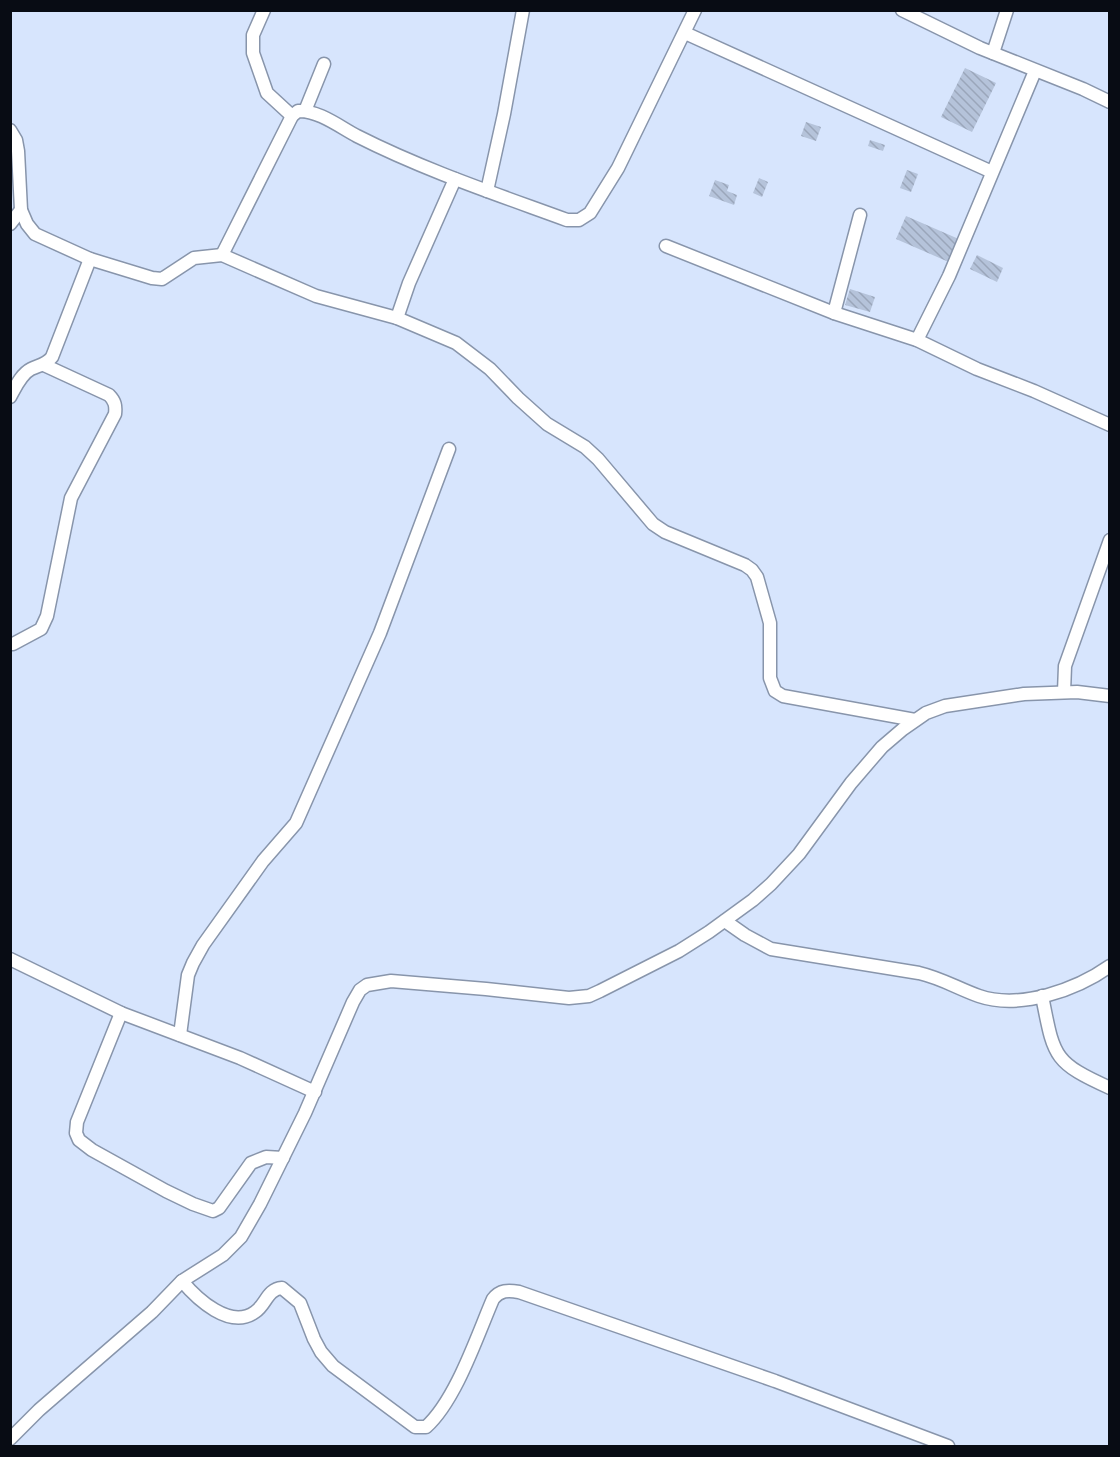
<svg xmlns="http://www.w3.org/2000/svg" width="1120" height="1457" font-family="'Alegreya Sans',sans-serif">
	<defs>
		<pattern id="building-back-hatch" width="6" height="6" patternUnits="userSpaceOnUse" patternTransform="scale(1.5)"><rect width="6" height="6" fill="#b5c3da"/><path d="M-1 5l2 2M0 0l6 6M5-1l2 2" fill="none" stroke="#9aa6ba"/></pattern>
	</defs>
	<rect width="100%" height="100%" fill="#d7e5fd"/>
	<!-- building -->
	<g fill="url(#building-back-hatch)">
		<polygon points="965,68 996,83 972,132 941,117"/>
		<polygon points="806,122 821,127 816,141 801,136"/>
		<polygon points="870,140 885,145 883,151 868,146"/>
		<polygon points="907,170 918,174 911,192 900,188"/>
		<polygon points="759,178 768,182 762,197 753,193"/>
		<polygon points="715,180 729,185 727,191 737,195 734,205 709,196"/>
		<polygon points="906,216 961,240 951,263 896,239"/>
		<polygon points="977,255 1003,268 997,282 970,269"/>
		<polygon points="850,289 875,297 870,312 845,305"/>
	</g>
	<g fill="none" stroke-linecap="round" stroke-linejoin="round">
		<defs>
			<g id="street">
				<polyline points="264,10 253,35 253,53 267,93 292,116"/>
				<polyline points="902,10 980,48 1083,89 1110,102"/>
				<polyline points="685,33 992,172"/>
				<polyline points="993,53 1007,10"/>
				<polyline points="305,111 324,64"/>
				<polyline points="10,130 16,140 18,151 21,210 27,224 35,234 90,259 152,278 162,279 194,258 222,255 316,296 397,318 456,343 490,369 518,398 547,424 585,447 598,459 653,524 665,532 745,565 752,570 757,577 770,623 770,678 775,691 783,696 915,720"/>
				<polyline points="487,191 504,114 523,10"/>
				<polyline points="10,224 21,210"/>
				<polyline points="666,246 834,313 917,340 977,369 1034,391 1110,425"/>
				<path d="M222,255L292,116L298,111C318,110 340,127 357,136C424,170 496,194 567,220H579L590,213L618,168L695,10"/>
				<polyline points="834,313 860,215"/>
				<polyline points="397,318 409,283 455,179"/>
				<polyline points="917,340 949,276 1035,71"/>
				<path d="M10,397C15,388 21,374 31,369C39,365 46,365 52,357L90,259"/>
				<path d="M13,644L41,629L47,616L71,498L115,414C116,406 115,401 109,395L44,365"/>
				<polyline points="1064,692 1065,666 1110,540"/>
				<path d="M725,921L745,935L771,949L919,973C941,978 959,989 979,996C1020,1010 1076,990 1110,966"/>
				<polyline points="10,959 121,1013 240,1058 315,1092"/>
				<path d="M1042,996C1054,1056 1052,1062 1110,1088"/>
				<polyline points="121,1013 77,1122 76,1133 79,1140 92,1150 166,1191 193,1204 213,1211 219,1208 251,1163 266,1157 283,1158"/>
				<polyline points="180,1035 188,975 193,963 203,945 263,861 296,823 380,633 449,449"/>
				<path d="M182,1281C197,1299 230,1330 255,1312C266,1305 267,1289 282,1288L300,1303L314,1339L321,1352L333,1366L415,1427H426C456,1400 477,1336 493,1299C500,1290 508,1290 519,1292L775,1381L948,1446"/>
				<polyline points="10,1439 39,1410 152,1312 182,1281 223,1255 241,1237 260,1204 305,1113 353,1002 360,990 367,985 391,981 486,989 569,998 589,996 600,991 679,951 709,932 753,900 771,884 799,854 851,783 882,747 903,729 926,713 945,706 1024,694 1077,692 1110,696"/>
			</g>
		</defs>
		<!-- street casing -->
		<use href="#street" stroke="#8895ab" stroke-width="15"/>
		<!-- street -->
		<use href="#street" stroke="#fff" stroke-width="12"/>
	</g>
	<!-- border -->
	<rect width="1120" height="1457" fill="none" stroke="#080c14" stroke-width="24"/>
</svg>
